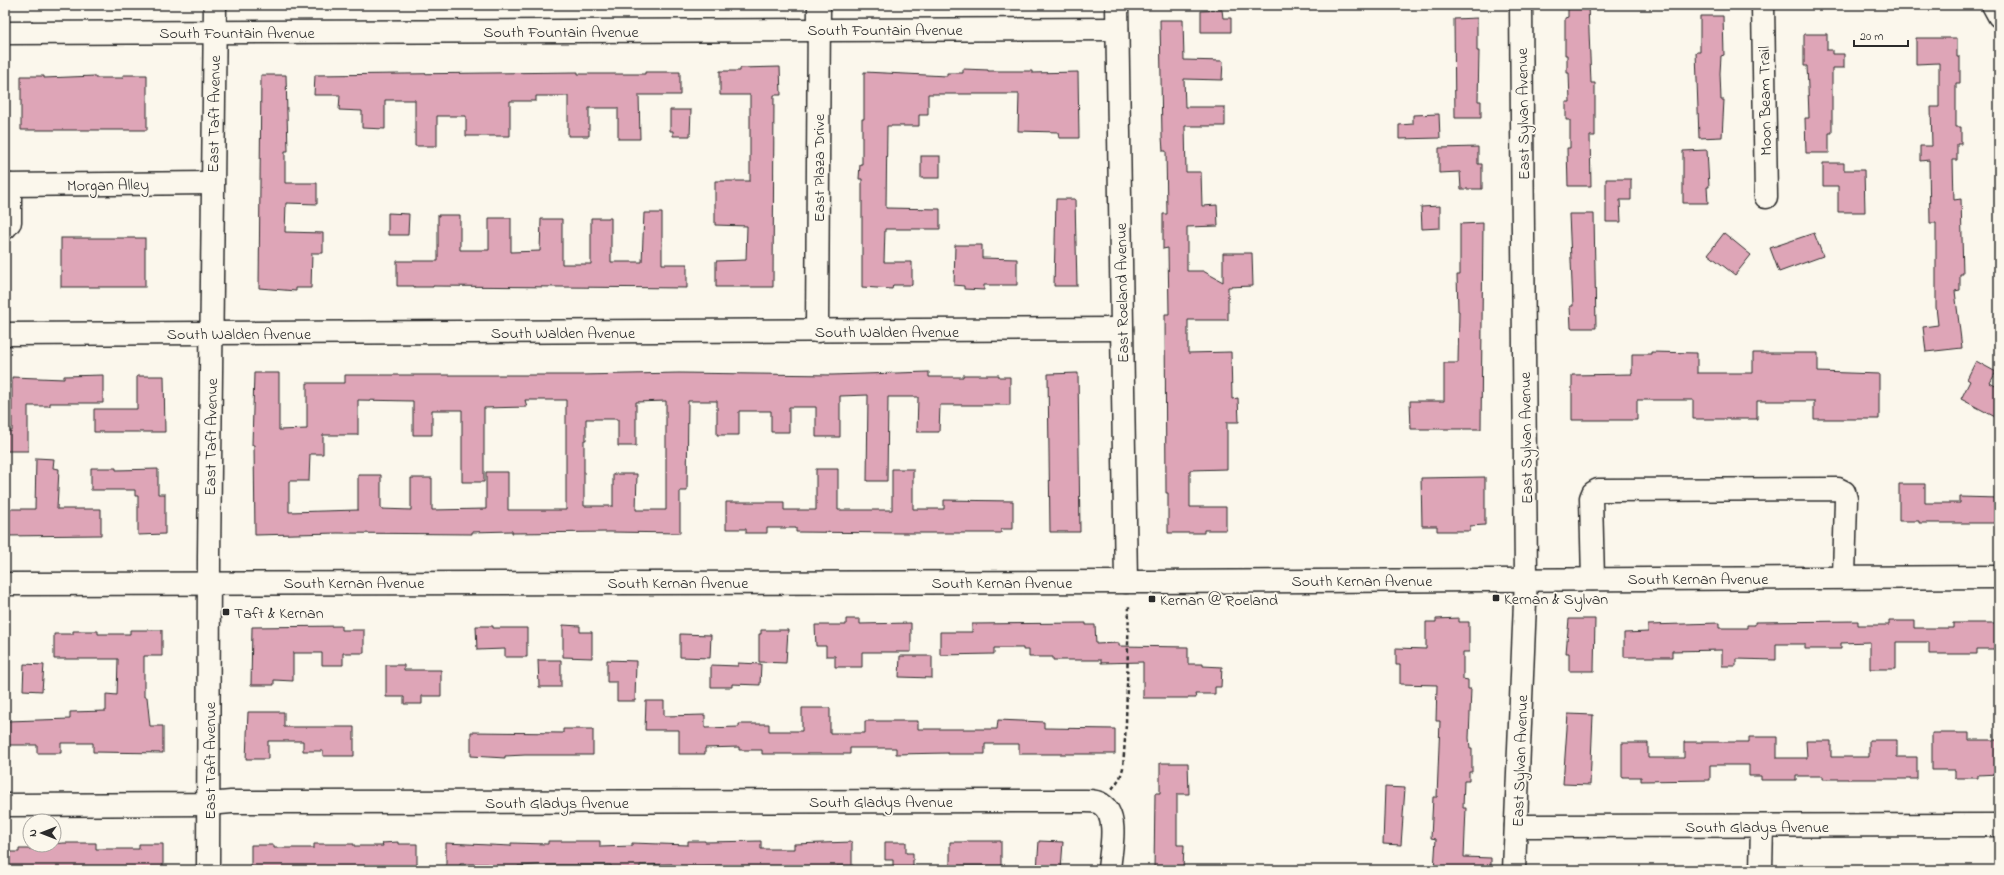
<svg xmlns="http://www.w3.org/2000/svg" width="2004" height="875" font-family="'Indie Flower',sans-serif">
	<rect width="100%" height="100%" fill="#fbf7ec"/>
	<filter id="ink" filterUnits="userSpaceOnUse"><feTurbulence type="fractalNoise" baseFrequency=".025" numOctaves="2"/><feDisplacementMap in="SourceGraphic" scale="8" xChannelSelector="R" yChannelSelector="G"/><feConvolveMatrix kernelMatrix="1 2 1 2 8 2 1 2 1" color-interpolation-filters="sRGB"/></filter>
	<g filter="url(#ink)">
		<!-- building -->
		<g fill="#dea5b7" stroke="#2b2b2b" fill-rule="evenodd">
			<polygon points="1568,5 1588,5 1591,83 1595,83 1595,136 1590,136 1591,186 1568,186 1567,148 1570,148 1570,120 1566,120 1566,102 1570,102 1569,73 1567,73 1567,55 1565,55 1565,18 1568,17"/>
			<polygon points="1222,10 1223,18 1231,18 1231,32 1201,32 1201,11"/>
			<polygon points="1700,16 1723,16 1724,55 1721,56 1720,73 1721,100 1724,100 1722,137 1699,138 1696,52 1700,52"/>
			<polygon points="1477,18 1477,51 1479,51 1478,101 1481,101 1481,118 1455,118 1454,19"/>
			<polygon points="1160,20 1183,20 1184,60 1223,61 1222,80 1184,79 1185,107 1225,107 1225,126 1185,126 1186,172 1201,172 1202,206 1217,205 1218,226 1187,227 1187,271 1203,271 1223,282 1223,253 1252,253 1253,286 1228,287 1228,320 1188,320 1188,353 1231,352 1232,399 1238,398 1239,422 1227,422 1227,469 1190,470 1190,507 1226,507 1226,530 1204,530 1204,533 1168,533 1168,493 1166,493 1165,314 1169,314 1168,248 1163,249 1163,214 1167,214 1166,151 1163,151 1162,137"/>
			<polygon points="1804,34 1827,34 1827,50 1832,50 1832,54 1844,54 1844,68 1832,68 1832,133 1829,133 1829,153 1806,153 1805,118 1809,118 1808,88 1807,66 1804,66"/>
			<polygon points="1916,38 1957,38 1957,57 1960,57 1960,83 1956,83 1956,127 1961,127 1961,144 1957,144 1957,160 1953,160 1954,200 1961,199 1963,274 1960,274 1960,290 1955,291 1962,348 1926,352 1923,327 1938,325 1936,307 1936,223 1930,223 1929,160 1920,161 1920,146 1932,146 1931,107 1939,107 1939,63 1916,64"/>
			<polygon points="780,67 781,95 774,95 773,287 716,287 716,261 746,260 747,226 715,225 715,181 750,181 750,95 720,95 720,71 740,71 740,68"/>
			<polygon points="963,69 988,70 988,71 1032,71 1032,73 1078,72 1079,138 1059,138 1058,132 1018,131 1019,94 928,94 928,115 919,115 919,126 887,126 886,208 940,209 940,229 885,229 884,262 912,262 912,285 893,285 892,289 862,287 862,179 859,179 860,164 862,164 862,119 864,119 864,72 947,76 947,73 963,73"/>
			<polygon points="578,72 578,74 645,74 645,72 680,72 680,95 639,95 640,139 618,139 618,108 589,108 589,136 568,136 568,96 536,96 536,101 510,101 510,136 466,136 466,116 437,116 437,146 415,146 415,100 385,100 385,129 362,128 362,111 339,110 340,95 314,95 315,75"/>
			<polygon points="123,75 147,75 147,130 21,130 21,76 44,76 44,78 95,76 95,78 123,78"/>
			<polygon points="261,75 286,75 288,151 285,151 285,183 317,183 317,204 286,203 285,232 323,233 323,253 312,253 311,288 296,288 296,291 259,288"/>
			<polygon points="670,110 691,110 690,136 673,136 673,131 670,131"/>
			<polygon points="1439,114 1440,138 1399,139 1399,125 1413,124 1413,115"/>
			<polygon points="1478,147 1478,164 1482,164 1482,189 1461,189 1460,172 1439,173 1439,148"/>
			<polygon points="1707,150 1709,187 1707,187 1708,203 1683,203 1683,151"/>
			<rect x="921" y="156" width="19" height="22"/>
			<polygon points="1823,163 1844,163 1844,170 1864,170 1865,212 1838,212 1838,186 1823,186"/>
			<polygon points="1606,179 1631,179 1631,200 1620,200 1621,222 1606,222"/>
			<polygon points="1056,199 1075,199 1077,286 1054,286"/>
			<polygon points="1440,206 1440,228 1422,229 1421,207"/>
			<polygon points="388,213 409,214 408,235 388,235"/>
			<polygon points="644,213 662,213 662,264 687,264 687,288 433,286 433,287 414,287 414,286 397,286 397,261 438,261 438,215 460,215 460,250 489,250 489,218 511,218 511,252 540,251 541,219 562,219 562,264 591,264 591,218 611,218 611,262 642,262"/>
			<polygon points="1569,214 1594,214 1596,328 1571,328 1570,306 1573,306"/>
			<polygon points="1483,223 1481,429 1411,429 1410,401 1444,401 1444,363 1458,363 1459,311 1458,311 1457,275 1460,275 1460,224"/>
			<polygon points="1724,233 1751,255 1735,275 1708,254"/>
			<polygon points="1814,233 1823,256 1779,272 1770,248"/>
			<rect x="61" y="238" width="84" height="49"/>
			<polygon points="955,245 982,245 982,258 1017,259 1017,285 984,285 984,290 964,289 964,286 954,285"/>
			<polygon points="1651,352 1697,353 1697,373 1753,373 1753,353 1818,353 1818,372 1879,374 1879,419 1814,419 1814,401 1757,401 1757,419 1693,419 1693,400 1637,400 1637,420 1572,420 1572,375 1632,374 1632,354 1651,354"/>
			<polygon points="1976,361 1996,372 1990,383 1999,388 1999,419 1961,399 1970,381 1967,379"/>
			<path d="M929,372V377H963V375H999V377H1010V405H940L939,432H917L918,397H888L887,481H867L868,395L840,396V437H816V407H789V432H771V411H739V435H717V401H688L687,491H680V533L610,532L512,533V531L472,532V534L337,533L255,535L254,445H252L254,373H279V430L307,429V383H345V375H580L679,373L832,375ZM358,400L413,401V435H432V410H462V482H484V408L527,407L525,400H566V510H508V472H486V509L432,510V478H411V510L381,509V475H358V510L289,512V481H309L310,454H323V435H358ZM666,401V510H636L637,474H613V506H584V440H586V419H618V446H636V402Z"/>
			<polygon points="1078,373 1080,532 1050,532 1048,374"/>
			<polygon points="103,375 103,403 50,403 50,406 28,406 28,451 5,451 5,431 12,431 12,377 64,379 64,376"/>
			<polygon points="137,376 164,376 165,432 94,432 94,409 137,409"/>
			<polygon points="36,458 54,459 53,468 59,469 57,509 101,509 101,535 5,536 5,509 35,509"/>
			<polygon points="91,468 116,468 116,470 158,469 158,494 165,494 165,534 138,535 138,496 135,496 135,490 91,490"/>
			<polygon points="816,469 838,469 838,510 892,510 892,469 913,469 913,509 944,509 944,500 1013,501 1013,529 1001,529 1001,533 901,533 796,532 796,528 767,528 767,533 746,533 746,529 726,529 726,502 784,502 784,510 816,510"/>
			<polygon points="1485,477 1485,525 1470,526 1470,531 1437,531 1437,526 1422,526 1421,478"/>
			<polygon points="1899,484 1925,484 1925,503 1960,503 1960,497 1999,498 1999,520 1997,520 1997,523 1919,523 1919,521 1899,521"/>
			<polygon points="1459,618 1459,622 1469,622 1469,652 1463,652 1463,679 1468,680 1468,689 1471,689 1469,738 1470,748 1472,748 1472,772 1469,772 1469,781 1464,781 1463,808 1466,808 1464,857 1491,858 1491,870 1434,870 1436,839 1431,838 1433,797 1437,797 1440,721 1436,721 1437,685 1400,684 1400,665 1396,665 1396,648 1426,649 1426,622 1436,622 1436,619"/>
			<polygon points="846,619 860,619 860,624 911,623 911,652 862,652 862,667 835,667 835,656 826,656 826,646 816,646 815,625 846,625"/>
			<polygon points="1569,619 1595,619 1594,671 1569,671 1569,653 1566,653"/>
			<polygon points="1858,621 1858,625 1889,625 1889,621 1914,621 1914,628 1953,628 1953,623 1999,623 1999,649 1977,649 1977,654 1929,654 1929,642 1896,642 1896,669 1870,669 1870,642 1841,643 1841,649 1805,649 1805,644 1776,644 1776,660 1736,659 1736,666 1722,666 1722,650 1672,651 1672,657 1624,657 1624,633 1648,632 1648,625 1719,623 1719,628 1747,628 1747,625 1755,625 1755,622"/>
			<polygon points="1086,623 1086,625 1095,625 1096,644 1119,643 1119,646 1188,647 1188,664 1203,664 1203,666 1222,667 1221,687 1215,687 1215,694 1195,694 1196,698 1143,698 1143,662 1101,663 1101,660 1053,660 1053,657 1029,657 1029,650 1023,650 1023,648 994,648 994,654 940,655 940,632 972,632 972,624"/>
			<polygon points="563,625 580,626 580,632 592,632 592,658 563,657"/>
			<polygon points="341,626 341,630 364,630 364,653 343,653 343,665 322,665 322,653 293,653 293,681 274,680 274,685 251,685 252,627"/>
			<polygon points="476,626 493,626 493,628 527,628 527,657 505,657 505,649 477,650"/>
			<polygon points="130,630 162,630 162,656 144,656 144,697 147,697 150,726 163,726 163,753 93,752 93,743 61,743 61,753 37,753 37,745 8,745 7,721 70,719 70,712 106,711 106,694 117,695 118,659 54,659 54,634 73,634 73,631 98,631 98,634 130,634"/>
			<polygon points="761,630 788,630 786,663 759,662 759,634 761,634"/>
			<polygon points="680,634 711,635 710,658 680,657"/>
			<polygon points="900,656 932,656 932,678 899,677"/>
			<polygon points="538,660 561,660 561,687 539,687"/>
			<polygon points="607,660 636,661 635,701 617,701 617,682 607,682"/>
			<polygon points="738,663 761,664 760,685 732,684 732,687 711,687 711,665 738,666"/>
			<polygon points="24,664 44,665 42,691 23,690"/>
			<polygon points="386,665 404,665 404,670 441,670 441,696 422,696 422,704 404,704 404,697 386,697"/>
			<polygon points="646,701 664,701 664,716 705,715 705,728 739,727 739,724 769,724 769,731 802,731 802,708 830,708 830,733 865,733 865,721 918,721 918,729 997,729 998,720 1044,722 1044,728 1115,729 1115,754 1019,754 1019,744 985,744 985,754 948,754 948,753 896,754 896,748 850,748 850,754 762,754 762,750 739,750 739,747 705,748 705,754 679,754 679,730 645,730"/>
			<polygon points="248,712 284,712 284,727 354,727 354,756 323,756 323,751 303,751 303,741 268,741 268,759 246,759"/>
			<polygon points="1568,714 1593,715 1590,785 1563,784"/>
			<polygon points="563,729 593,729 593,755 525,755 505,756 505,758 471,756 471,732 563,733"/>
			<polygon points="1932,733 1969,733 1969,740 1999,740 1999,774 1978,775 1978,778 1955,778 1955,770 1932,770"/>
			<polygon points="1749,737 1777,737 1777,758 1807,758 1806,741 1831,741 1831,757 1869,757 1869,740 1897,740 1897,757 1917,757 1917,779 1823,779 1823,776 1796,776 1796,780 1761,780 1761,776 1749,776 1749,765 1710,765 1710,780 1641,781 1641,777 1622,777 1622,743 1648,743 1648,758 1684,758 1684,742 1749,742"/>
			<polygon points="1160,763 1188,763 1189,794 1177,794 1177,845 1184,845 1183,870 1154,870 1155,793 1160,793"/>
			<polygon points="1385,787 1405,788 1401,845 1383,844"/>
			<polygon points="548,841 600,841 600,847 632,846 632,843 688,845 688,841 705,841 705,842 761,841 761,849 794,849 794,844 852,842 852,866 837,866 837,870 733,870 733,866 672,867 672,864 640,865 640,870 611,870 611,865 538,865 518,866 518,870 487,870 488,864 460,864 460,870 446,870 446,843 511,846 511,843 548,844"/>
			<polygon points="967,841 1001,841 1001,866 950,866 950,842 967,842"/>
			<polygon points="1039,841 1063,842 1061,870 1037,870"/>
			<polygon points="398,842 398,844 417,844 417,867 354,870 251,870 251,845 274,845 274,848 314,848 314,844 354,844 354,846 383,846 382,843"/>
			<polygon points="885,842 906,842 906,853 913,853 913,870 893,870 893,860 885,860"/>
			<polygon points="64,843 96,843 96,849 139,849 139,844 163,844 163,870 5,870 5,852 19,852 19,849 33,849 33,845"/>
		</g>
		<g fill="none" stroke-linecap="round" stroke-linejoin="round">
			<defs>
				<g id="minor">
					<polyline points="1117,5 1126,582"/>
					<polyline points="1763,5 1766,197"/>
					<polyline points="1993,5 1999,16"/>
					<polyline points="5,33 1117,29"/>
					<polyline points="5,185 212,183"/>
					<polyline points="5,228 10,222 10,185"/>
					<polyline points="817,331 819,5"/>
					<polyline points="5,334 1122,329"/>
					<polyline points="1593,579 1591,498 1593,493 1598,490 1838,489 1844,492 1846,499 1844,577"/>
					<polyline points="5,584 1147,582 1999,577"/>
					<path d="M5,805L209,804L231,802L1086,801C1090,801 1097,801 1101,804C1120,816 1110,852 1109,870"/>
					<polyline points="1516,826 1999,825"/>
					<polyline points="208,870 209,557 215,5"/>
					<polyline points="1514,870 1526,578 1521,5"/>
					<polyline points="1761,870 1762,826"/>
				</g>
			</defs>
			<!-- minor casing -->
			<use href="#minor" stroke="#2b2b2b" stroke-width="25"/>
			<!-- path -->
			<polyline stroke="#2b2b2b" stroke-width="2.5" stroke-dasharray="4 3" stroke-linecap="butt" points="1112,789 1120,778 1123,768 1126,724 1129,605"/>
			<!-- minor -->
			<use href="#minor" stroke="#fbf7ec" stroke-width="22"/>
		</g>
	</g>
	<!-- markers -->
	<g fill="#2b2b2b" stroke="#fbf7ec" stroke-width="1.5">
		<rect x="1492" y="594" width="8" height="8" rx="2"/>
		<rect x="1148" y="595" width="8" height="8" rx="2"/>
		<rect x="222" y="608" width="8" height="8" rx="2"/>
	</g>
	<g text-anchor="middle" stroke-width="3.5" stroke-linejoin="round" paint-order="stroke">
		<!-- street labels -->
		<g font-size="16" fill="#2b2b2b" stroke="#fbf7ec">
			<text x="885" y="35">South Fountain Avenue</text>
			<text x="561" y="37">South Fountain Avenue</text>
			<text x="237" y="38">South Fountain Avenue</text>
			<text transform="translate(1764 101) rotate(-91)" y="6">Moon Beam Trail</text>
			<text transform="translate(213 114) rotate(-89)" y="6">East Taft Avenue</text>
			<text transform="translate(1522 114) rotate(-91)" y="6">East Sylvan Avenue</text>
			<text transform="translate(818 168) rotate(-90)" y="6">East Plaza Drive</text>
			<text transform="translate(108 184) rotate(-1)" y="6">Morgan Alley</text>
			<text transform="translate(1121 293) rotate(-91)" y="6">East Roeland Avenue</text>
			<text x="887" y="337">South Walden Avenue</text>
			<text x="563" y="338">South Walden Avenue</text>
			<text x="239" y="339">South Walden Avenue</text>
			<text transform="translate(210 437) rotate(-89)" y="6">East Taft Avenue</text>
			<text transform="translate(1525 438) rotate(-91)" y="6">East Sylvan Avenue</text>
			<text x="1698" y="584">South Kernan Avenue</text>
			<text x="1362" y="586">South Kernan Avenue</text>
			<text x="354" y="588">South Kernan Avenue</text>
			<text x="678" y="588">South Kernan Avenue</text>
			<text x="1002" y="588">South Kernan Avenue</text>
			<text transform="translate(209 761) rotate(-90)" y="6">East Taft Avenue</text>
			<text transform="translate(1519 761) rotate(-88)" y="6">East Sylvan Avenue</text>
			<text x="881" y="807">South Gladys Avenue</text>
			<text x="557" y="808">South Gladys Avenue</text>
			<text x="1757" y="832">South Gladys Avenue</text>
		</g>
		<!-- poi labels -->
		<g font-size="16" fill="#2b2b2b" stroke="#fbf7ec" text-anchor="start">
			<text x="1504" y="604">Kernan &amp; Sylvan</text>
			<text x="1160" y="605">Kernan @ Roeland</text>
			<text x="234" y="618">Taft &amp; Kernan</text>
		</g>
	</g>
	<!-- margin -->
	<rect width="2004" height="875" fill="none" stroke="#fbf7ec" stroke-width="20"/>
	<rect x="10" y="10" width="1984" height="855" fill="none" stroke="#2b2b2b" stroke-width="1.5" filter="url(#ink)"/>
	<!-- north arrow -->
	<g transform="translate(42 833) rotate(270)"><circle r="19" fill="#fbf7ec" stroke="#a8a59f"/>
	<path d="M0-3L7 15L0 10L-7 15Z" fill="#2b2b2b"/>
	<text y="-6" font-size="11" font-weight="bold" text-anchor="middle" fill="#2b2b2b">N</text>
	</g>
	<!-- scale -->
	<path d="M1854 40v6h54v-6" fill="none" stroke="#2b2b2b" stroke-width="2"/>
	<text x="1860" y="40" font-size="12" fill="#2b2b2b" stroke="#fbf7ec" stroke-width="3" paint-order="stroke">20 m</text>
</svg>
